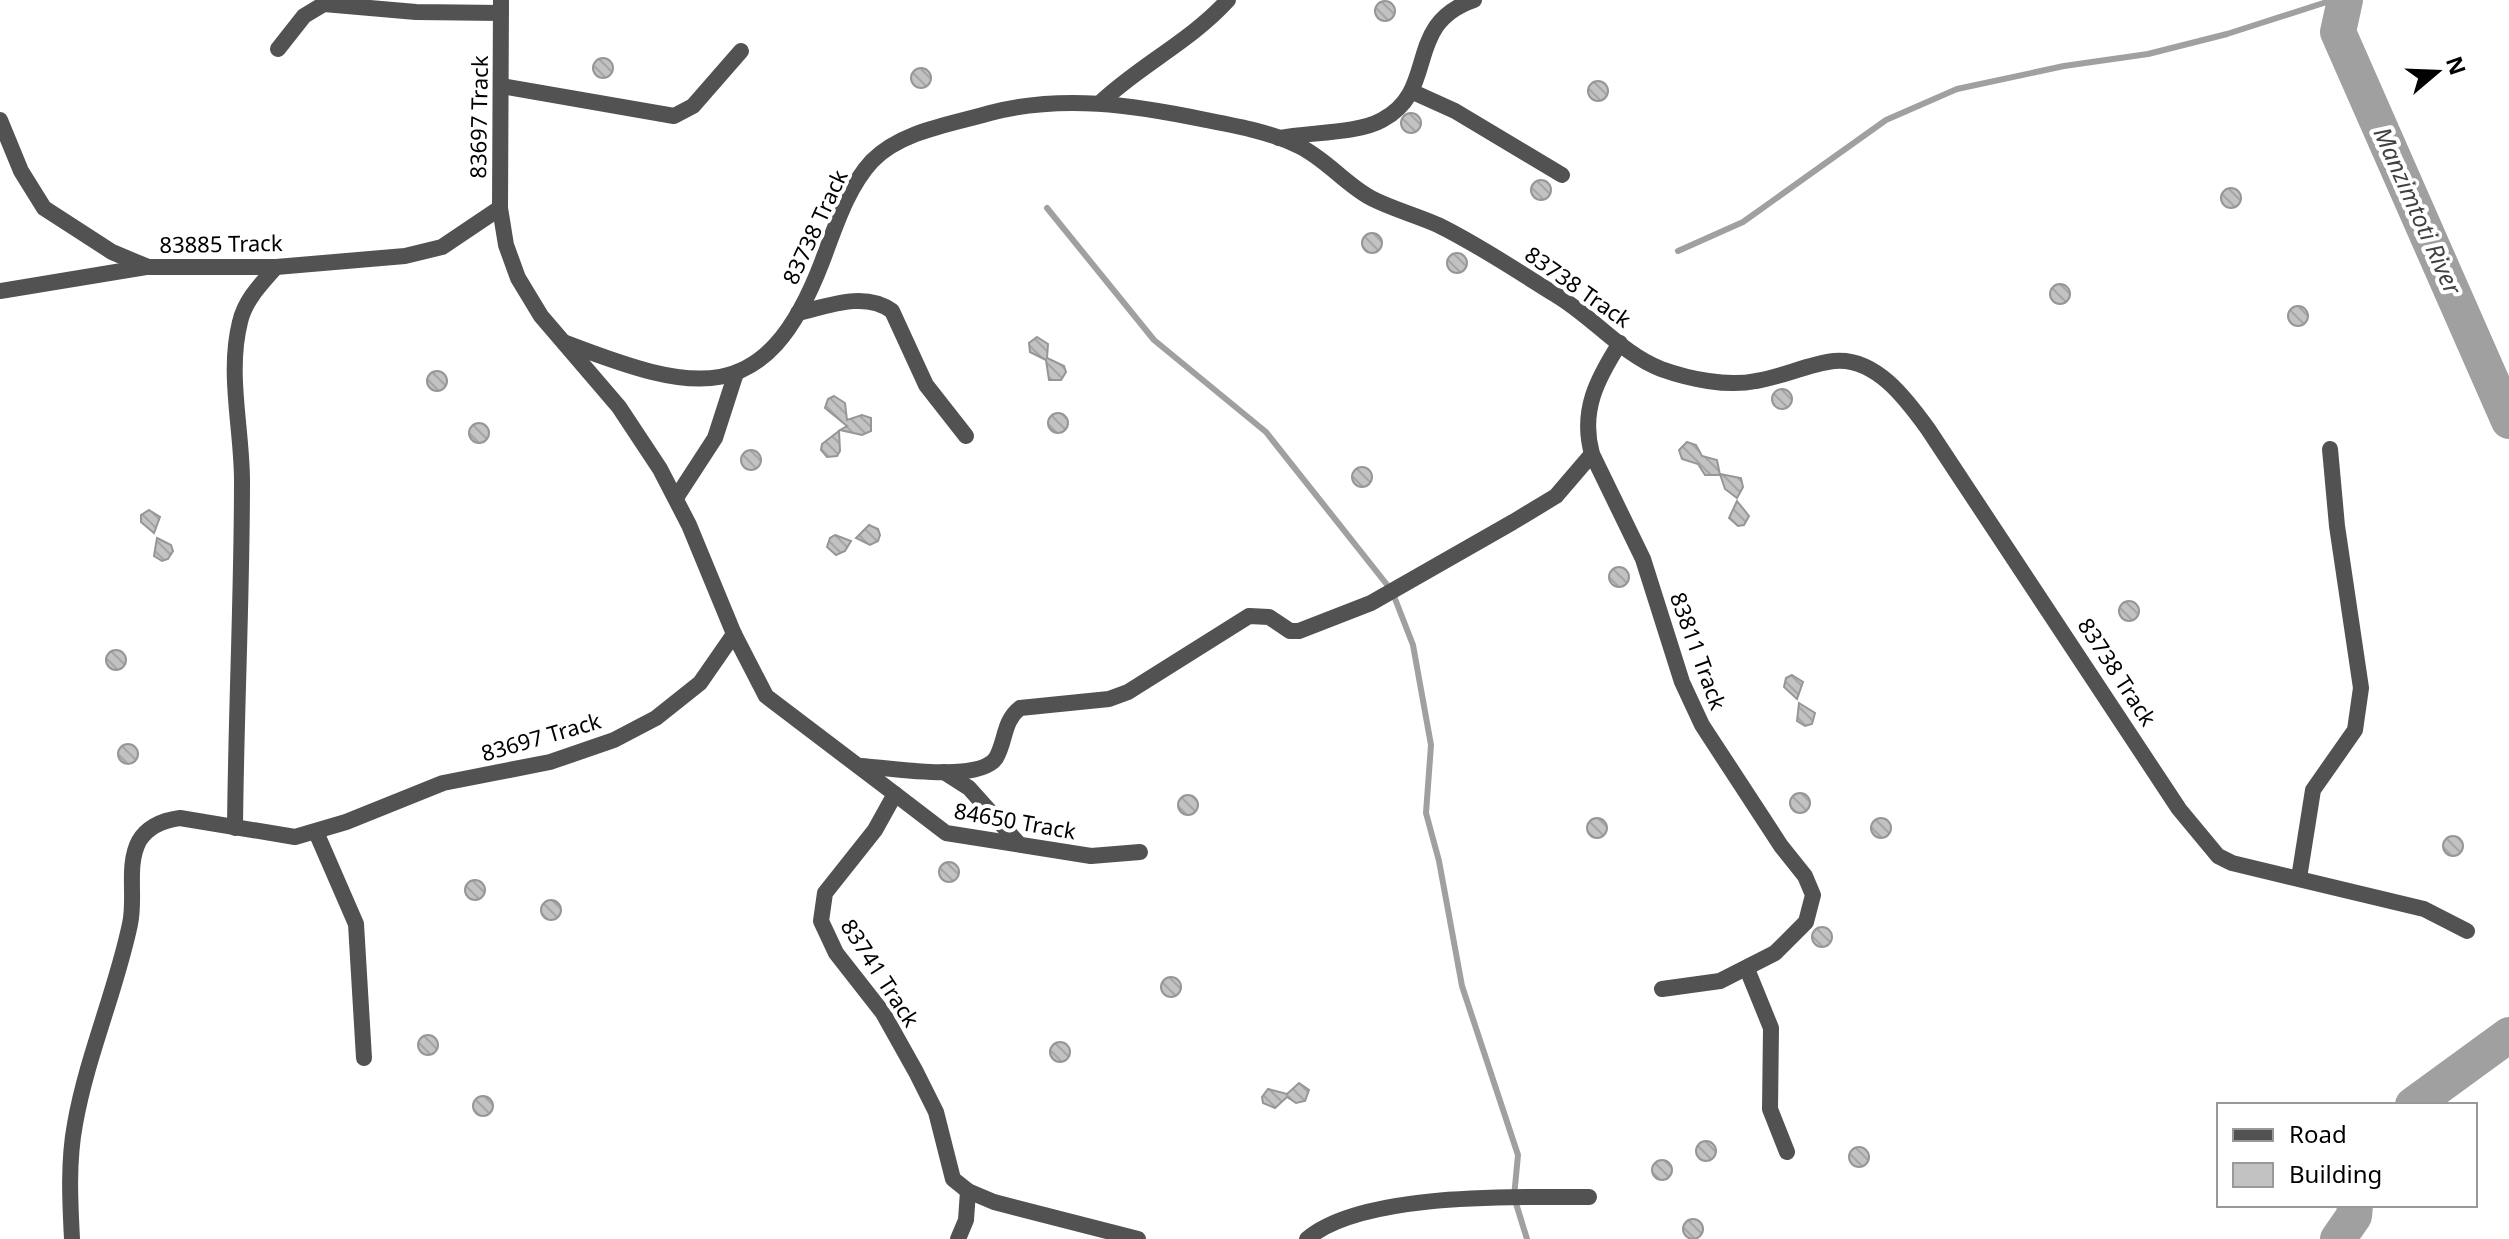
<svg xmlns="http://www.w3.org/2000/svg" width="2509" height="1239" font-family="'Noto Sans',sans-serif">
	<defs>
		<pattern id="building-back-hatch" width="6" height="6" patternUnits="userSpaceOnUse" patternTransform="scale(2)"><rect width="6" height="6" fill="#c2c2c2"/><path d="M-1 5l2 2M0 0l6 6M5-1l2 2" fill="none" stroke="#a5a5a5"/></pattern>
	</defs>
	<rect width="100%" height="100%" fill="#fff"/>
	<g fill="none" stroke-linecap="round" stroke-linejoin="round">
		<!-- stream -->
		<g stroke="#a0a0a0" stroke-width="6">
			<polyline points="1047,208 1154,340 1266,432 1392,591 1413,645 1431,745 1426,813 1439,861 1462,986 1518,1155 1514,1197 1527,1239"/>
			<polyline points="1678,251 1743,222 1886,120 1957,89 2064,66 2148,54 2227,34 2333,0"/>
		</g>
		<!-- river -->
		<g stroke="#a0a0a0" stroke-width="36">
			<polyline points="2345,0 2338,32 2509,421"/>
			<polyline points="2413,1105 2509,1035"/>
			<polyline points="2338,1239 2354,1216 2355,1205"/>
		</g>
	</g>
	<!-- building -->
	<g fill="url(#building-back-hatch)" stroke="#969696" stroke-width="2">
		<circle cx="1385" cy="11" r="10"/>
		<circle cx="603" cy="68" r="10"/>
		<circle cx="921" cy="78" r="10"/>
		<circle cx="1598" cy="91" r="10"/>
		<circle cx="1411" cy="123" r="10"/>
		<circle cx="1541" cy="190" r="10"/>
		<circle cx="2231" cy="198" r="10"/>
		<circle cx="1372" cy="243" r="10"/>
		<circle cx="1457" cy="263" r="10"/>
		<circle cx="2060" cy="294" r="10"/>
		<circle cx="2298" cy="316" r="10"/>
		<polygon points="1037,337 1048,344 1047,358 1064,366 1066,372 1061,380 1049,380 1046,360 1030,352 1029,343"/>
		<circle cx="437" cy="381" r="10"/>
		<circle cx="1782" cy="399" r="10"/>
		<polygon points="834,396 845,403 847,420 862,415 871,418 871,431 862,435 840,430 847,426 825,408 828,399"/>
		<circle cx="1058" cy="423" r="10"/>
		<circle cx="479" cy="433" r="10"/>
		<polygon points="839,431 840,451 837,456 827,457 821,450 822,444"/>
		<polygon points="1687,442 1696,445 1702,456 1717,460 1720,475 1705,475 1698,464 1682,459 1679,450"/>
		<circle cx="751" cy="460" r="10"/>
		<circle cx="1362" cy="477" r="10"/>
		<polygon points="1720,474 1741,478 1743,487 1737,498 1725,489"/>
		<polygon points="1737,501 1749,516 1744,525 1738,526 1729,518"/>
		<polygon points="149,510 160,517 154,533 141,522 141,515"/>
		<polygon points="869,525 878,529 880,535 878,541 870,545 856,538"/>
		<polygon points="835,535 851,541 845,551 836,555 827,547 830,538"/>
		<polygon points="157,538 171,545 173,551 168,559 162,561 154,556"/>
		<circle cx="1619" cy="577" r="10"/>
		<circle cx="2129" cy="611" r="10"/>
		<circle cx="116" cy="660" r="10"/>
		<polygon points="1792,675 1803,682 1797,699 1784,687 1786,678"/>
		<polygon points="1799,703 1815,713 1812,724 1805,726 1797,721"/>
		<circle cx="128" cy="754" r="10"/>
		<circle cx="1800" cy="803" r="10"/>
		<circle cx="1188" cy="805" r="10"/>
		<circle cx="1597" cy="828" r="10"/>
		<circle cx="1881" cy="828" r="10"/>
		<circle cx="2453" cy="846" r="10"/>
		<circle cx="949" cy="872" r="10"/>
		<circle cx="475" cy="890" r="10"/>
		<circle cx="551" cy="910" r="10"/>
		<circle cx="1822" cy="937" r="10"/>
		<circle cx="1171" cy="987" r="10"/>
		<circle cx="428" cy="1045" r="10"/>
		<circle cx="1060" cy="1052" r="10"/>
		<polygon points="1299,1083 1309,1090 1305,1101 1296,1103 1287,1097 1275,1108 1263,1103 1262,1097 1268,1089 1287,1094"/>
		<circle cx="483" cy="1106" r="10"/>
		<circle cx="1706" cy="1151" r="10"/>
		<circle cx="1859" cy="1157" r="10"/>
		<circle cx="1662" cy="1170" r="10"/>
		<circle cx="1693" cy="1229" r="10"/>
	</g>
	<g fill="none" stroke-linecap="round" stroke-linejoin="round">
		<!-- minor -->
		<g stroke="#525252" stroke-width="16">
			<polyline points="501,0 500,208 506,245 518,278 541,316 619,407 660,469 689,525 734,634 766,696 895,794 875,830 825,893 821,921 836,953 883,1013 916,1072 936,1112 953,1179 968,1191 994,1202 1138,1239"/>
			<polyline points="278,49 304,16 324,4 416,12 501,13"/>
			<polyline points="502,86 674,116 693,106 741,51"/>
			<polyline points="1413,92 1455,111 1562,175"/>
			<path d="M1100,103C1140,65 1191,41 1228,0"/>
			<polyline points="0,120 21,171 44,208 112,252 148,267 276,267 405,256 442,247 500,208"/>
			<path d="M1279,138C1309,132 1357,134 1382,120C1440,89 1402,25 1474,0"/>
			<polyline points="0,291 146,267"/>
			<path d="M798,313C828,306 865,291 892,311L926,385L966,436"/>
			<path d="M566,343C694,392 765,411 822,262C835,228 847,188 872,161C901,131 952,124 990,113C1062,94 1134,105 1206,120C1237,126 1270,132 1299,146C1326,159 1345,184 1371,198C1392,209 1416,215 1438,225C1479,245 1517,271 1556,295C1592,316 1622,354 1661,369C1689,379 1727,387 1756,381C1782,377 1808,364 1834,361C1876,357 1907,400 1928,429L2179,809L2218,856L2232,863L2424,909L2467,931"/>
			<path d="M1620,343C1597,379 1580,411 1592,454L1643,559L1682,682L1702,725L1781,846L1805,876L1813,895L1806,922L1775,953L1720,981L1662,989"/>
			<polyline points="676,498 715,438 735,376"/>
			<path d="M862,766C890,768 979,783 996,758C1006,741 1003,721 1020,708L1109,699L1128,692L1249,616L1269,617L1290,631H1299L1371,603L1513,522L1556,496L1592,454"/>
			<polyline points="944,772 969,788 1019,844"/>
			<polyline points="895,794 946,833 1091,856 1140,852"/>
			<path d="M235,828C236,712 242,597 242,481C242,429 227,373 240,322C245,300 261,284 276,267"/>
			<polyline points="316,832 356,924 364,1058"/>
			<polyline points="2299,878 2313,790 2355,730 2361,688 2337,526 2330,449"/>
			<polyline points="1747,969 1771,1028 1770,1109 1787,1152"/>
			<path d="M72,1239C70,1201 68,1161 75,1124C87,1056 116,991 130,924C136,897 126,866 139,841C148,826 165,820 180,818L295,837L346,822L443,783L550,762L614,740L656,718L700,683L734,634"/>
			<polyline points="958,1239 966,1220 968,1191"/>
			<path d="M1307,1239C1362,1192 1517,1197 1589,1197"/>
		</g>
	</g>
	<g text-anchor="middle" stroke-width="8" stroke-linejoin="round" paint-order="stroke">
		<!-- street labels -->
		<g font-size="22" fill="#000" stroke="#fff">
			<text transform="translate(479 117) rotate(-89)" y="8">83697 Track</text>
			<text transform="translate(815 227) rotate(-65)" y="8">83738 Track</text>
			<text transform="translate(221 244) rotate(-1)" y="8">83885 Track</text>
			<text transform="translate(1578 287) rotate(35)" y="8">83738 Track</text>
			<text transform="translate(1698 651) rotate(70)" y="8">83811 Track</text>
			<text transform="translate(2117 672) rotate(57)" y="8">83738 Track</text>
			<text transform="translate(541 737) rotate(-16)" y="8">83697 Track</text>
			<text transform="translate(1015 821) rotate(10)" y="8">84650 Track</text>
			<text transform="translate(880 973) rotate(57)" y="8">83741 Track</text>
		</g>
		<!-- water labels -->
		<g font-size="24" font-style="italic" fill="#414141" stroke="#fff">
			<text transform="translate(2417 211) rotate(66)" y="8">Manzimtoti River</text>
		</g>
	</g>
	<!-- legend -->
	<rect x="2217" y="1103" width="260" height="104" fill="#ffffff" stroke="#999999" stroke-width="2"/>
	<rect x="2233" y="1129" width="40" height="12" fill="#525252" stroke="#999999" stroke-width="2"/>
	<text x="2289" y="1143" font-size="24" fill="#000000">Road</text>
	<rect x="2233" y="1163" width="40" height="24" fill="#c2c2c2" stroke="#999999" stroke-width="2"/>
	<text x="2289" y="1183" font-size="24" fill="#000000">Building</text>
	<!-- north arrow -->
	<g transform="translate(2437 72) rotate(71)" stroke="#ffffff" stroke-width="6" paint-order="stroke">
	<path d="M0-6L14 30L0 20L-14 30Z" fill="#000000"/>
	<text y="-12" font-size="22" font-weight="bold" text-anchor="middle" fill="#000000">N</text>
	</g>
</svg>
